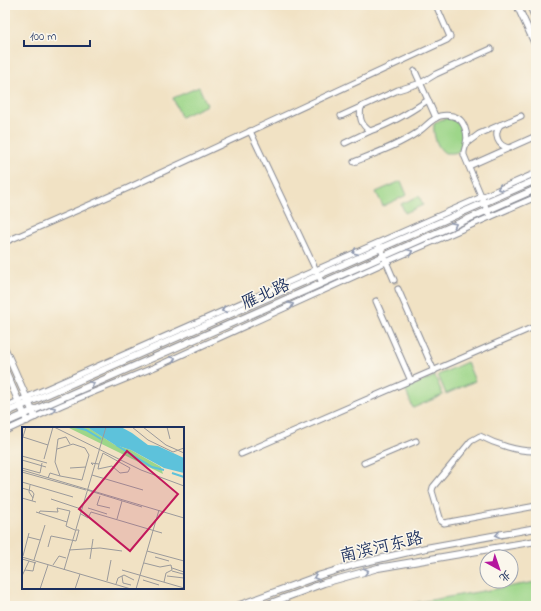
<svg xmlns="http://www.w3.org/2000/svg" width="541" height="611" font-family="'Indie Flower','LXGW WenKai TC',sans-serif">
	<rect width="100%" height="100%" fill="#fbf7ec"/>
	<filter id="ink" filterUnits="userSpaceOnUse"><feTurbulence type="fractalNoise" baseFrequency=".025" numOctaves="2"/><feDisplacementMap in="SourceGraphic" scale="8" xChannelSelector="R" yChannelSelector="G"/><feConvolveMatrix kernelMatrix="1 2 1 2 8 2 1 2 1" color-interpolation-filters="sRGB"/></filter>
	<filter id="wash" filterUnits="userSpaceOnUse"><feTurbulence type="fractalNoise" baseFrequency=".012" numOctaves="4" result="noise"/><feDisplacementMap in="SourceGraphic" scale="16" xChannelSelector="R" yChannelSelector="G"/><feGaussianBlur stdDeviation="0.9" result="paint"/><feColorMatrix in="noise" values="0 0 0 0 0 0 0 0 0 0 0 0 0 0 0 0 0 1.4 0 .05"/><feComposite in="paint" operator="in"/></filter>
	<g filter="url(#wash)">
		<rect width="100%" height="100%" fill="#f1e2c4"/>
		<!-- green -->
		<g fill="#9dd689" stroke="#5c8274">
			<polygon points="199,87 207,105 181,117 173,98"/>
			<path d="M448,118C462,119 469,140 460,150C457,154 449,153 445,153C436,147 433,134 434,124L440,120Z"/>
			<polygon points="401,181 407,195 383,206 376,192"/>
			<polygon points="419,196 423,205 405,213 401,204"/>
			<polygon points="467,362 475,381 446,394 438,375"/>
			<polygon points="435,376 443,395 413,408 405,389"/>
			<polygon points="536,582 536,606 396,606"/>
		</g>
	</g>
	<g filter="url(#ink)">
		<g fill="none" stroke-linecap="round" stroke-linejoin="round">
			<!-- minor-tunnel -->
			<polyline stroke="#c6beb0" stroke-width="5" stroke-dasharray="5 2.5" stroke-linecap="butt" points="394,280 398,289"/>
			<defs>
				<g id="minor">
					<polyline points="415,71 436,118"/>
					<path d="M361,107C359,118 361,125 370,131C391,124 409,113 428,100"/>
					<polyline points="341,116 398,90 421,83 436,74 491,49"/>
					<path d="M500,125C493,135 498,146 509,148"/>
					<polyline points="250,131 322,283"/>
					<polyline points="345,143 370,131"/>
					<polyline points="467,143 479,134 521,116"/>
					<path d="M354,162C376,153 399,145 418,132C425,128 432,118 440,116C448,114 458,116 462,122C466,128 468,137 466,143C466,148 463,150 464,155L490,217"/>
					<polyline points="469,166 536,136"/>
					<polyline points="5,242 128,188 447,40 450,37 436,5"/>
					<polyline points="379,245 394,280"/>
					<polyline points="398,289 434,371"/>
					<polyline points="376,301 411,381"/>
					<polyline points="5,407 536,173"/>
					<polyline points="5,431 62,405 155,367 386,262 536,197"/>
					<path d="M536,451C519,452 495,444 480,436L471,441L433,487L432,491L441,521L444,523L536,506"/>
					<polyline points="241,454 536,326"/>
					<polyline points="364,463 416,441"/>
				</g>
				<g id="major">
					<polyline points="517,5 536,46"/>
					<polyline points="530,5 536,20"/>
					<polyline points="5,349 35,417"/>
					<polyline points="5,370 27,421"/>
					<polyline points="5,413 536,180"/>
					<polyline points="5,423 536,189"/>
					<polyline points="237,606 321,575 357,564 426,548 536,528"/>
					<polyline points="263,606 324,583 378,568 536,541"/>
				</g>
			</defs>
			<!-- minor casing -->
			<use href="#minor" stroke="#868891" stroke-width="7"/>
			<!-- major casing -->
			<use href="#major" stroke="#868891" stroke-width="8"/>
			<!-- minor -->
			<use href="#minor" stroke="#fff" stroke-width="5"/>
			<!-- major -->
			<use href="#major" stroke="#fff" stroke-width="6"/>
		</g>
		<!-- one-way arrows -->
		<defs><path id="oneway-chevron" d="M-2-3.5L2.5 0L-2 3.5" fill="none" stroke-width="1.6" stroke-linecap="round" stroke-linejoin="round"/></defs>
		<g stroke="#8d97ae">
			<use href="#oneway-chevron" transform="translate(500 188) rotate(157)"/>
			<use href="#oneway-chevron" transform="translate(454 225) rotate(-24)"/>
			<use href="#oneway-chevron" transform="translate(355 252) rotate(156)"/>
			<use href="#oneway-chevron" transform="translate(410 252) rotate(-23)"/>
			<use href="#oneway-chevron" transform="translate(291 305) rotate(-24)"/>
			<use href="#oneway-chevron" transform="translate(224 310) rotate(156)"/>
			<use href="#oneway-chevron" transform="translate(173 359) rotate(-24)"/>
			<use href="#oneway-chevron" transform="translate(92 384) rotate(-24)"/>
			<use href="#oneway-chevron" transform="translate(53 409) rotate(-25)"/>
			<use href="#oneway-chevron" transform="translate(498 535) rotate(169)"/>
			<use href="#oneway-chevron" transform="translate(366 571) rotate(-14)"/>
			<use href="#oneway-chevron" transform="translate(316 577) rotate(161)"/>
		</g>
	</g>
	<g text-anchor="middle" stroke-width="3" stroke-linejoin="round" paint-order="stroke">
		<!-- street labels -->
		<g font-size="17" fill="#1b2f5e" stroke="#fbf7ec">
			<text transform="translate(265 293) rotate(-24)" y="6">雁北路</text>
			<text transform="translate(381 546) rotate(-13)" y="6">南滨河东路</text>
		</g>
	</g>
	<!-- overview -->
	<g transform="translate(22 427)">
		<rect width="162" height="162" fill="#f1e2c4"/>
		<path d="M45,0L67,1L93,18L109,23L139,40L141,47Z" fill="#9dd689"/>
		<path d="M65,0H99L110,6L126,18L136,19L162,31V46L142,41L109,23L93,18Z" fill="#5dc2db"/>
		<path fill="none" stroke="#5dc2db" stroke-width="2" d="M53,0L64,3L79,12M94,18L130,40L142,43M150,46L162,50"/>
		<path fill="none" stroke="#9b9a9b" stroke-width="1" d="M32,0L119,43L162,59M110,0L126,13L151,25L162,21M121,0L144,18L162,26M145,0L148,12M1,10L26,18M0,13L4,0M35,22L51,17L63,21L67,28L60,53L38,49M0,29L25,36M22,32L31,0M0,33L24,40M71,38L69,36L77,37L81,26L108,41L106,45L98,46L90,39L76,42L77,37M0,41L18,46L20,36M48,41L64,40M0,43L162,91M0,45L64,63M70,48L121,63M26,51L28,46L38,49L33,35L36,12L44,10L48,17M0,55L51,70M8,58L7,65L11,71M0,61L10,64L12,67L10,74M65,63L120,80M78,69L75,78L88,81M0,71L14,75M29,72L59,82M66,81L85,87M14,85L45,95M17,86L18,84L36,85L35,81L48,84L44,99L53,103M59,87L66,91L69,85L140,106M95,92L100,74M6,110L18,113M26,120L29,109L54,114L57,103H54M47,123L78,121L100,124M125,124L162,134M1,129L7,106M0,130L109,162M133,130L147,134M0,132L14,136M68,132L71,112M12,133L23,98M122,136L138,140L149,138L150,143L144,146L142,155M31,138L37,129L44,131M3,143L11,144L13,135M42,143L84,0M100,143L162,161M150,144L161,147L162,145L150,141M0,149L7,134M100,149L101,156L109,158M145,149L162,151M121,153L137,158M85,154L89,133M94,157L96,151L102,148L112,153M18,162L26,138M53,162L58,147M114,162L137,83"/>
		<path fill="#c2185b" fill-opacity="0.15" stroke="#c2185b" stroke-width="2" d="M105,24L156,67L108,124L57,82Z"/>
		<rect width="162" height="162" fill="none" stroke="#1b2f5e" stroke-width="2"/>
	</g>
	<!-- margin -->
	<rect width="541" height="611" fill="none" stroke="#fbf7ec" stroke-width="20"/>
	<!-- north arrow -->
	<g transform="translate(499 569) rotate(140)"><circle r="19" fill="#fbf7ec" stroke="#a1a7b3"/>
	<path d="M0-3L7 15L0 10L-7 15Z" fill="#b5179e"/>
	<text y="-6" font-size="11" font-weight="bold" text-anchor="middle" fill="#1b2f5e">北</text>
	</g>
	<!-- scale -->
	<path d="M24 40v6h66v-6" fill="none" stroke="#1b2f5e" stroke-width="2"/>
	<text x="30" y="40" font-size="12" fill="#1b2f5e" stroke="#fbf7ec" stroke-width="3" paint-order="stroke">100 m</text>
</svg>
